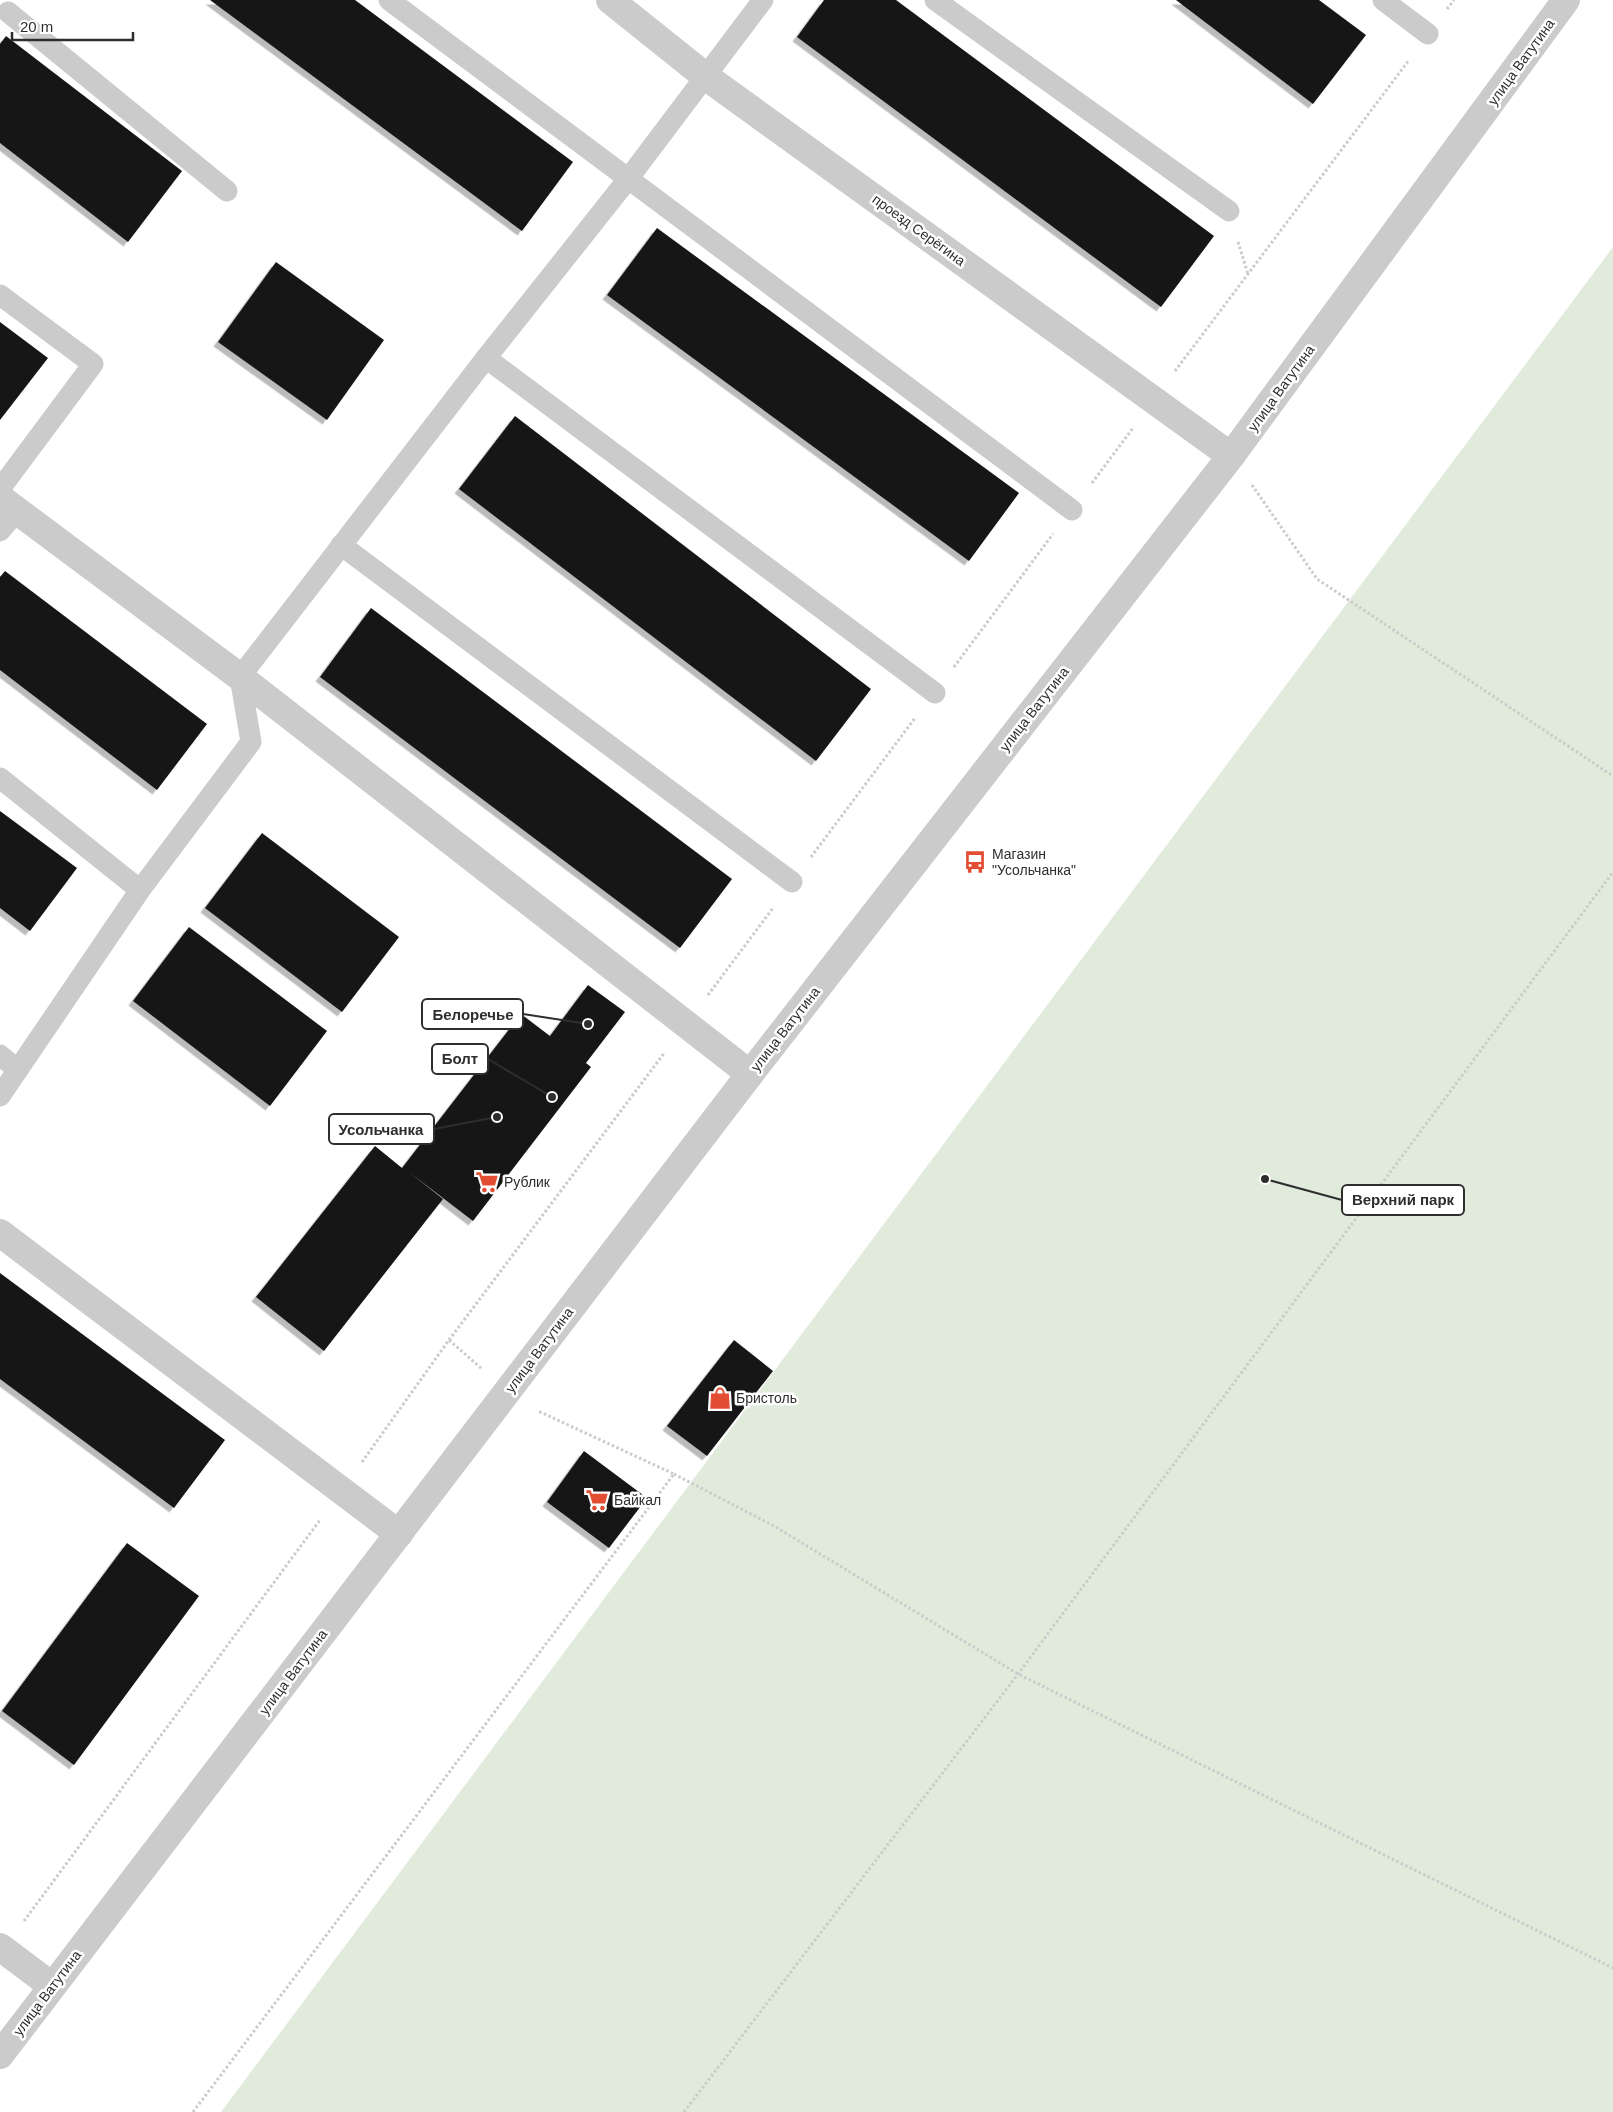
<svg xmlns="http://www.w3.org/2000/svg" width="1613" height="2112" font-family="Helvetica,sans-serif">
	<defs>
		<filter id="shadow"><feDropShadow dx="-4.5" dy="4.5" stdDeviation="0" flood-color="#0004"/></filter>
	</defs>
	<rect width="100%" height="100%" fill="#fff"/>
	<!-- green -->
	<polygon fill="#e1ebdc" points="1613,247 1613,2112 221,2112"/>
	<!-- building -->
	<g fill="#151515" filter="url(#shadow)">
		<polygon points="210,0 355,0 573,162 522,231"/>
		<polygon points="824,0 896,0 1214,236 1161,307 797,37"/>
		<polygon points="1176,0 1319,0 1366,35 1313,104"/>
		<polygon points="6,36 182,171 128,242 0,143 0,44"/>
		<polygon points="657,228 1019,493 969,561 607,295"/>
		<polygon points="276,262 384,340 327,420 218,342"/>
		<polygon points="0,322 48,358 0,420"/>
		<polygon points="515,416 871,689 816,761 459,489"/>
		<polygon points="5,571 207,724 157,790 0,670 0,577"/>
		<polygon points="371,608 732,879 680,948 320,677"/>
		<polygon points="0,811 77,868 30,931 0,908"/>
		<polygon points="262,833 399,937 342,1012 205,908"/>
		<polygon points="189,927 327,1031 270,1106 133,1001"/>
		<polygon points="588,985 625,1012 586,1063 591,1067 473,1221 409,1172 443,1199 324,1351 256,1297 375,1146 402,1168 521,1014 550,1036"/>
		<polygon points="0,1273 225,1440 174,1508 0,1379"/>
		<polygon points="734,1340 773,1371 707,1456 667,1426"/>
		<polygon points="584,1451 647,1498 609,1548 547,1502"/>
		<polygon points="127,1543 199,1596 74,1765 2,1711"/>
	</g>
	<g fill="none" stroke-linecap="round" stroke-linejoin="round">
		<!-- path -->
		<g stroke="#cbcbcb" stroke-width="3" stroke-dasharray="2.5 2.5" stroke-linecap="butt">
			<polyline points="1447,9 1454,0"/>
			<polyline points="1238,242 1248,274"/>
			<polyline points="1175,371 1409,60"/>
			<polyline points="1092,483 1133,428"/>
			<polyline points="1252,485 1317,579 1613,776"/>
			<polyline points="954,667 1053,534"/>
			<polyline points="811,857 915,718"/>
			<polyline points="708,995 773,908"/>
			<polyline points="449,1340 665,1052"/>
			<polyline points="362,1462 449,1340 482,1369"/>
			<polyline points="674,1474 774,1526 1018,1674 1613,1968"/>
			<polyline points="24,1921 320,1520"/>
			<polyline points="193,2112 674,1474 538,1411"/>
			<polyline points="684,2112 1018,1674 1613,872"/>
		</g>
		<!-- service -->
		<g stroke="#cbcbcb" stroke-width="21">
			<polyline points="389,0 1072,510"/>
			<polyline points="935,0 1229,211"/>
			<polyline points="1383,0 1428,34"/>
			<polyline points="8,12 227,191"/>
			<polyline points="0,295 93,364 0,489"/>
			<polyline points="486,358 935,693"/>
			<polyline points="0,531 17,511"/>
			<polyline points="341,545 792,882"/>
			<polyline points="0,778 140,890"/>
			<polyline points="0,1055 18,1070"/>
			<polyline points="0,1096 140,890 251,742 240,677 486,358 628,179 763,0"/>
		</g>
		<!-- minor -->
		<g stroke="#cbcbcb" stroke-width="28">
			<polyline points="610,0 705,76 1231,456"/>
			<polyline points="0,498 240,677 750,1074"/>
			<polyline points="0,1233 399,1534"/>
		</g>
		<!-- tertiary -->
		<g stroke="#cbcbcb" stroke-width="28">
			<polyline points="0,1947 52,1986"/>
			<polyline points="0,2055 750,1074 1231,456 1566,0"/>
		</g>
	</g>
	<!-- icons -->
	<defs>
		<symbol id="bus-bare" viewBox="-9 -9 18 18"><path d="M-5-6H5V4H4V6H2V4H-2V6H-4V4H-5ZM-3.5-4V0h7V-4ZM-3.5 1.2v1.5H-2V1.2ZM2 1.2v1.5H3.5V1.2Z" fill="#e34e33" stroke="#fff" stroke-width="2.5" paint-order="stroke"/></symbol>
		<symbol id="supermarket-bare" viewBox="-9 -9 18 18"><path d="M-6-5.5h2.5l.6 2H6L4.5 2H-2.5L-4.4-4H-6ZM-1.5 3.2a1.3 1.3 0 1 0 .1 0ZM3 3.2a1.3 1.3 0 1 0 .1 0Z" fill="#e34e33" stroke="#fff" stroke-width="2.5" paint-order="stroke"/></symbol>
		<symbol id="shop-bare" viewBox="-9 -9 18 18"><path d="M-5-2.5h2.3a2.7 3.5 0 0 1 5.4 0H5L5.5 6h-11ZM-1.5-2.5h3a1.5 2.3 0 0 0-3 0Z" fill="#e34e33" stroke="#fff" stroke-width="2.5" paint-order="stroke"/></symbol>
	</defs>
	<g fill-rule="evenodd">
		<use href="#bus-bare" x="959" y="846" width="32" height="32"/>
		<use href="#supermarket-bare" x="471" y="1166" width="32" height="32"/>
		<use href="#shop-bare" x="704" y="1382" width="32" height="32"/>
		<use href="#supermarket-bare" x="581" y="1484" width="32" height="32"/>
	</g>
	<g text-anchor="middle" stroke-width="5" stroke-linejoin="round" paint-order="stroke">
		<!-- street labels -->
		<g font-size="14" fill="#2e2e2e" stroke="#fff">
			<text transform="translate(1521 62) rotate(-54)" y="5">улица Ватутина</text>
			<text transform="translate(919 230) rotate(36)" y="5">проезд Серёгина</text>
			<text transform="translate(1281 388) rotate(-54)" y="5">улица Ватутина</text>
			<text transform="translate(1034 709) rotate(-52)" y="5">улица Ватутина</text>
			<text transform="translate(785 1029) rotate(-52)" y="5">улица Ватутина</text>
			<text transform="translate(539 1350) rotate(-53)" y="5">улица Ватутина</text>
			<text transform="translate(293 1672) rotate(-53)" y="5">улица Ватутина</text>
			<text transform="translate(47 1993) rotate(-53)" y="5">улица Ватутина</text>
		</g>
		<!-- poi labels -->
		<g font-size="14" fill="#2e2e2e" stroke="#fff" text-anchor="start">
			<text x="992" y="859">Магазин<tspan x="992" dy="16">"Усольчанка"</tspan></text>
			<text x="504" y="1187">Рублик</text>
			<text x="736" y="1403">Бристоль</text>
			<text x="614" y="1505">Байкал</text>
		</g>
	</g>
	<!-- callouts -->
	<path fill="none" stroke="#2e2e2e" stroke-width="2" d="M588 1024L523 1014M552 1097L488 1059M497 1117L434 1129M1265 1179L1342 1200"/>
	<g fill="#2e2e2e" stroke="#fff" stroke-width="2">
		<circle cx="588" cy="1024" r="5"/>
		<circle cx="552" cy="1097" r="5"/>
		<circle cx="497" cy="1117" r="5"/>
		<circle cx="1265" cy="1179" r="5"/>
	</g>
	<g fill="#fff" stroke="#2e2e2e" stroke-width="2">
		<rect x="422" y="999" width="101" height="30" rx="5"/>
		<rect x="432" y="1044" width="56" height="30" rx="5"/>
		<rect x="329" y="1114" width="105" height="30" rx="5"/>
		<rect x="1342" y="1185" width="122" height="30" rx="5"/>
	</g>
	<g font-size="15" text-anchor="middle" font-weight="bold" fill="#2e2e2e">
		<text x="473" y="1020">Белоречье</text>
		<text x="460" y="1064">Болт</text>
		<text x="381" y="1135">Усольчанка</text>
		<text x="1403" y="1205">Верхний парк</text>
	</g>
	<!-- scale -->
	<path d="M12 32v8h121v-8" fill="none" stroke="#2e2e2e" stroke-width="2.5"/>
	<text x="20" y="32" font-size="15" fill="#2e2e2e" stroke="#ffffff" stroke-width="4" paint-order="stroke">20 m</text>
</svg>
